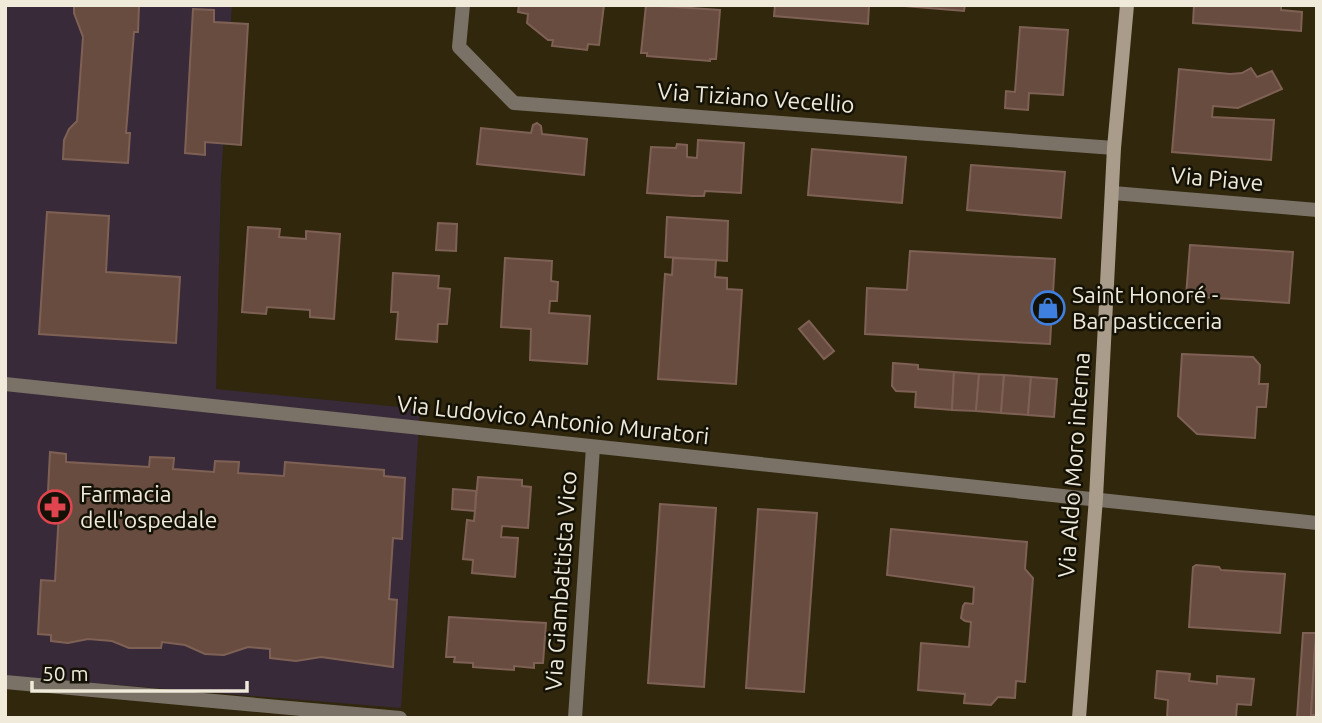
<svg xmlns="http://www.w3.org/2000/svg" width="1322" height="723" font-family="Ubuntu,sans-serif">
	<rect width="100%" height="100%" fill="#30270d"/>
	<!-- industrial -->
	<polygon fill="#382a38" points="5,5 232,5 221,179 216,389 420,409 401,708 5,676"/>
	<!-- building -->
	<g fill="#684c40" stroke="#7e6154" stroke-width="2">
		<polygon points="74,5 139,5 138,32 134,32 126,133 130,133 128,163 63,159 64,140 69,129 77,121 83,37 74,13"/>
		<polygon points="519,5 604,5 599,45 588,44 587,50 552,46 553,40 548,40 527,23 528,14 518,12"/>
		<polygon points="646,5 720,10 716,59 710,59 710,61 647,56 647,53 641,53"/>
		<polygon points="775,5 869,5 868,24 774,16"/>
		<polygon points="892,5 965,5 964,11"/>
		<polygon points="1194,5 1281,5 1281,10 1302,12 1301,31 1193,23"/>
		<polygon points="193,9 214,10 214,22 248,24 241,145 205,142 205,155 185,153"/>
		<polygon points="1020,27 1068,30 1063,95 1029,93 1028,110 1005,108 1006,91 1015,92"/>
		<polygon points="1251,68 1257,77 1272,71 1282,89 1238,108 1213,106 1212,117 1274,120 1271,160 1172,152 1179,69 1230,74 1242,73"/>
		<polygon points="537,123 541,126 542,134 587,139 584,175 477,164 481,128 531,133 533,125"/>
		<polygon points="698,140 744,143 741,193 705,191 704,196 693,196 647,193 651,147 676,148 677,144 687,145 687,157 697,158"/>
		<polygon points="812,149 906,157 902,203 808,195"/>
		<polygon points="971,165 1065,172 1061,218 967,210"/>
		<polygon points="47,212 109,216 106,272 180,277 176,343 39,334"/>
		<polygon points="667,217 728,221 727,261 665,257"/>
		<polygon points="438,223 457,224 456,251 436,250"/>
		<polygon points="248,227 280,229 279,237 306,239 306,231 340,234 334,319 310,317 310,310 267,307 266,314 242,312"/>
		<polygon points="1190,245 1293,252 1289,303 1186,296"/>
		<polygon points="910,251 1055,259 1050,344 865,334 867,288 907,290"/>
		<polygon points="505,258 552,261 551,281 558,282 557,301 550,301 549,313 590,316 587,364 530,360 531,329 501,327"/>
		<polygon points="673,258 716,260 715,277 727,278 727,289 742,290 736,384 658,379 665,274 672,275"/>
		<polygon points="393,273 439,276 438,288 450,289 447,324 438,324 437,342 396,339 398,312 391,312"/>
		<polygon points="809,321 834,351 824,359 799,329"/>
		<polygon points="1182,354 1253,357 1260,365 1259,384 1268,384 1266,407 1257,407 1255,438 1197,434 1178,416"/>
		<polygon points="893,363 918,365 918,369 954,372 952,410 915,407 916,392 896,391 892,386"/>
		<polygon points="954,372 979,374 976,411 952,410"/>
		<polygon points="979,374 1004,375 1001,413 976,411"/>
		<polygon points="1004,375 1031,377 1028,415 1001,413"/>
		<polygon points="1031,377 1057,379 1054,417 1028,415"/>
		<polygon points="50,452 66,454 66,462 149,467 150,457 174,458 173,469 214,472 215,461 239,462 238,473 284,476 285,462 384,470 384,476 405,478 402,539 393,538 389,599 397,600 393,667 321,657 296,661 270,658 270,649 248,647 224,655 205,654 185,645 162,642 161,648 129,648 112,641 88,639 68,643 51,641 51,635 38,634 41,580 55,581 59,512 47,511"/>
		<polygon points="478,477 522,480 522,486 531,487 528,528 502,526 501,537 518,538 515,577 472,573 473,560 463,559 467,520 474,521"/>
		<polygon points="453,489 476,491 475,511 452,509"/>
		<polygon points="660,504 716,508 704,687 648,683"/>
		<polygon points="758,509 817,513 804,692 746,688"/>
		<polygon points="891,529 1027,542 1025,569 1033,578 1025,682 1016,681 1015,698 998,697 991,705 964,703 965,694 918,690 921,643 969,647 971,622 965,621 961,618 963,606 965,603 973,604 974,587 887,575"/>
		<polygon points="1196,565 1219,567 1221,570 1285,574 1280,633 1189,627 1193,567"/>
		<polygon points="449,617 546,623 543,663 534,663 534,668 514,666 514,670 473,667 473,663 454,662 455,657 446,657"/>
		<polygon points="1303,633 1316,633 1311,715 1316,715 1316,718 1297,718"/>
		<polygon points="1315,645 1317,645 1317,718 1316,715 1311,715"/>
		<polygon points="1157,671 1190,674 1189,681 1217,684 1217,676 1254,679 1251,705 1237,704 1236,718 1167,718 1168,700 1155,698"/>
	</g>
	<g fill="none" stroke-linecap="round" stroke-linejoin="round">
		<!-- street -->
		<g stroke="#7b7267" stroke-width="14">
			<polyline points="463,5 459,47 514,103 1114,148"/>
			<polyline points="1113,193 1317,210"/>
			<polyline points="5,384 1317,523"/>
			<polyline points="5,682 400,718"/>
			<polyline points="575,718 593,447"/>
		</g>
		<!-- secondary -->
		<polyline stroke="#aa9c8b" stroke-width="14" points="1079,718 1096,498 1114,148 1127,5"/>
	</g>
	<!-- icons -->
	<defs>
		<symbol id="shop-ring" viewBox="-11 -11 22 22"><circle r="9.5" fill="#141106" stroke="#3f7fe0" stroke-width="1.5"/><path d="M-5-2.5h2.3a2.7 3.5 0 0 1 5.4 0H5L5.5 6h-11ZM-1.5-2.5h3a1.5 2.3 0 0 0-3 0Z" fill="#3f7fe0"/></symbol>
		<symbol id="pharmacy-ring" viewBox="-11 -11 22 22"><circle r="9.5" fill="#141106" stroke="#e0444e" stroke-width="1.5"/><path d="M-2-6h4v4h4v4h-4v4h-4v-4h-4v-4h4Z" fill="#e0444e"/></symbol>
	</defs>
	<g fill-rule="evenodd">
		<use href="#shop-ring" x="1029" y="289" width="38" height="38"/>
		<use href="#pharmacy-ring" x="36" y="488" width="38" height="38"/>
	</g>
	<g text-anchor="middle" stroke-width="5" stroke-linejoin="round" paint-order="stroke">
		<!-- street labels -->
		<g font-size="23" fill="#efeada" stroke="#141106">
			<text transform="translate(756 98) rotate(4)" y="8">Via Tiziano Vecellio</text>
			<text transform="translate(1217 179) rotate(5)" y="8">Via Piave</text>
			<text transform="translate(553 420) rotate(6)" y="8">Via Ludovico Antonio Muratori</text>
			<text transform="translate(1074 465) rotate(-86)" y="8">Via Aldo Moro interna</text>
			<text transform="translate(561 581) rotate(-86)" y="8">Via Giambattista Vico</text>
		</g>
		<!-- poi labels -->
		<g font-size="23" fill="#efeada" stroke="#141106" text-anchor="start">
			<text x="1072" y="303">Saint Honoré -<tspan x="1072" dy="26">Bar pasticceria</tspan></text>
			<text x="80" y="502">Farmacia<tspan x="80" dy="26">dell'ospedale</tspan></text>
		</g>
	</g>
	<!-- border -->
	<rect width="1322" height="723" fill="none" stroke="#efeada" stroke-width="14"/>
	<!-- scale -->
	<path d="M32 681v10h215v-10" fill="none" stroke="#efeada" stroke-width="3.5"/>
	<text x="42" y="681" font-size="21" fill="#efeada" stroke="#141106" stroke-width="5" paint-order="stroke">50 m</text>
</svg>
